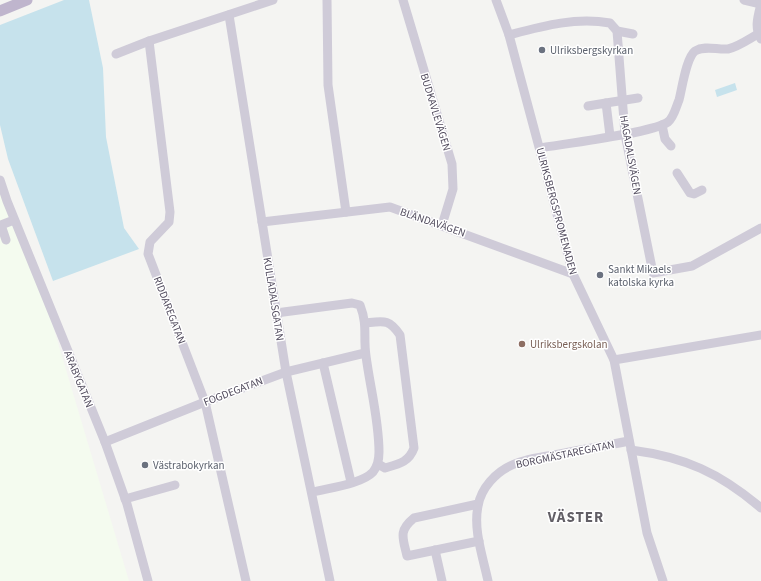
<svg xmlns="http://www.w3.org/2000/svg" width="761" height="581" font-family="'Source Sans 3',sans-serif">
	<rect width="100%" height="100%" fill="#f4f4f2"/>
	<!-- commercial -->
	<polygon fill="#f4fbef" points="0,191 50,316 129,581 0,581"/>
	<!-- green -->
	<g fill="#c6e2ec">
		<polygon points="64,0 89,0 103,68 106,137 124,228 139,249 53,281 8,159 0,125 0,25"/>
		<polygon points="735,83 737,90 717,97 715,90"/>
	</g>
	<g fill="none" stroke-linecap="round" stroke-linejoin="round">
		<!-- minor -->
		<g stroke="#cfcbd8" stroke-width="9">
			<polyline points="327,0 328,85 346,212"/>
			<polyline points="403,0 452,164 453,189 442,225"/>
			<polyline points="496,0 509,35 573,274 614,360 647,533 663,581"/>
			<polyline points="744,0 761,4"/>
			<polyline points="229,15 286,372 330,581"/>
			<polyline points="617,31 633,34"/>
			<path d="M509,35C543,26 575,17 610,23L617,31L625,134L653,273L692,266L761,228"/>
			<path d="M761,39C754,28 758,16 761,4"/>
			<polyline points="149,41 170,212 169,222 150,242 148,254 205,402 246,581"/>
			<polyline points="116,54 149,41 273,0"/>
			<polyline points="606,103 638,98"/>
			<polyline points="588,106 606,103 610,136"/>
			<polyline points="662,125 665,139 671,146"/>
			<path d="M540,148C563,144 653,133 668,122C674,117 676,107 679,100C682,89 686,58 695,51C705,45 717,50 728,49C738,47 749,39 758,34"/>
			<polyline points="677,173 690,193 694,194 702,190"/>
			<polyline points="0,180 7,201 105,442 127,504 148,581"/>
			<polyline points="262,222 390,207 573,274"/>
			<polyline points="6,240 1,225 14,220"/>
			<path d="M276,313L352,303L360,305C368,326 363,336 366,356C370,387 379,420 379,452C379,459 377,467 373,472C362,484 328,488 313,492"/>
			<path d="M366,323C384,321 389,319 400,335L414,448C409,462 399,464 385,468L378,464"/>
			<polyline points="614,360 761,335"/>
			<polyline points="323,363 351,482"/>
			<polyline points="105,442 205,402 286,372 365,353"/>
			<path d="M631,450C685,457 720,473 761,508"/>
			<polyline points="125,499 175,485"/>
			<path d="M478,504L414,518C398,531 403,538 407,556L479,541"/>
			<polyline points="435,550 442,581"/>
			<path d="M488,581C483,557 473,530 478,506C481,488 496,472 512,465C525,459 540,457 554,455C579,450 604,446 629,441"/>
		</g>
		<!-- major -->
		<polyline stroke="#bfb5cd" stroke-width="11" points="0,11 27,0"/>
	</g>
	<!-- markers -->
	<g fill="#6b7280" stroke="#fff" stroke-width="1.5">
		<circle cx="542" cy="50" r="4"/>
		<circle cx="600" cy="275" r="4"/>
		<circle cx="145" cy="465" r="4"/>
	</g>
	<circle fill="#8d6e63" stroke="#fff" stroke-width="1.5" cx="522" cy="344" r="4"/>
	<g text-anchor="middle" stroke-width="3" stroke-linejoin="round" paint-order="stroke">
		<!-- worship labels -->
		<g font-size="11" fill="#5b616d" stroke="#fff" text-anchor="start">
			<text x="550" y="54">Ulriksbergskyrkan</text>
			<text x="608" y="273">Sankt Mikaels<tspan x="608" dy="13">katolska kyrka</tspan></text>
			<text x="153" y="469">Västrabokyrkan</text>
		</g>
		<!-- street labels -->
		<g font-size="11" fill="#524c5e" stroke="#fff">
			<text transform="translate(436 112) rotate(73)" y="4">BUDKAVLEVÄGEN</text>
			<text transform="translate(631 155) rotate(80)" y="4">HAGADALSVÄGEN</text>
			<text transform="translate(557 211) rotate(75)" y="4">ULRIKSBERGSPROMENADEN</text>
			<text transform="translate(433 222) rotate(19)" y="4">BLÄNDAVÄGEN</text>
			<text transform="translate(274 299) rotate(81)" y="4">KULLADALSGATAN</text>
			<text transform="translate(170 310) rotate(69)" y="4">RIDDAREGATAN</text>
			<text transform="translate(79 379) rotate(68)" y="4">ARABYGATAN</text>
			<text transform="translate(233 391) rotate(-21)" y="4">FOGDEGATAN</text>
			<text transform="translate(565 454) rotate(-12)" y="4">BORGMÄSTAREGATAN</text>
		</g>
		<!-- education labels -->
		<g font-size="11" fill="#785e54" stroke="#fff" text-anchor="start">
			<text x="530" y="348">Ulriksbergskolan</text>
		</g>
		<!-- district labels -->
		<g font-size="15" font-weight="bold" letter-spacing="1" fill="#625f66" stroke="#fff">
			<text x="576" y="522">VÄSTER</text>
		</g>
	</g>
</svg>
